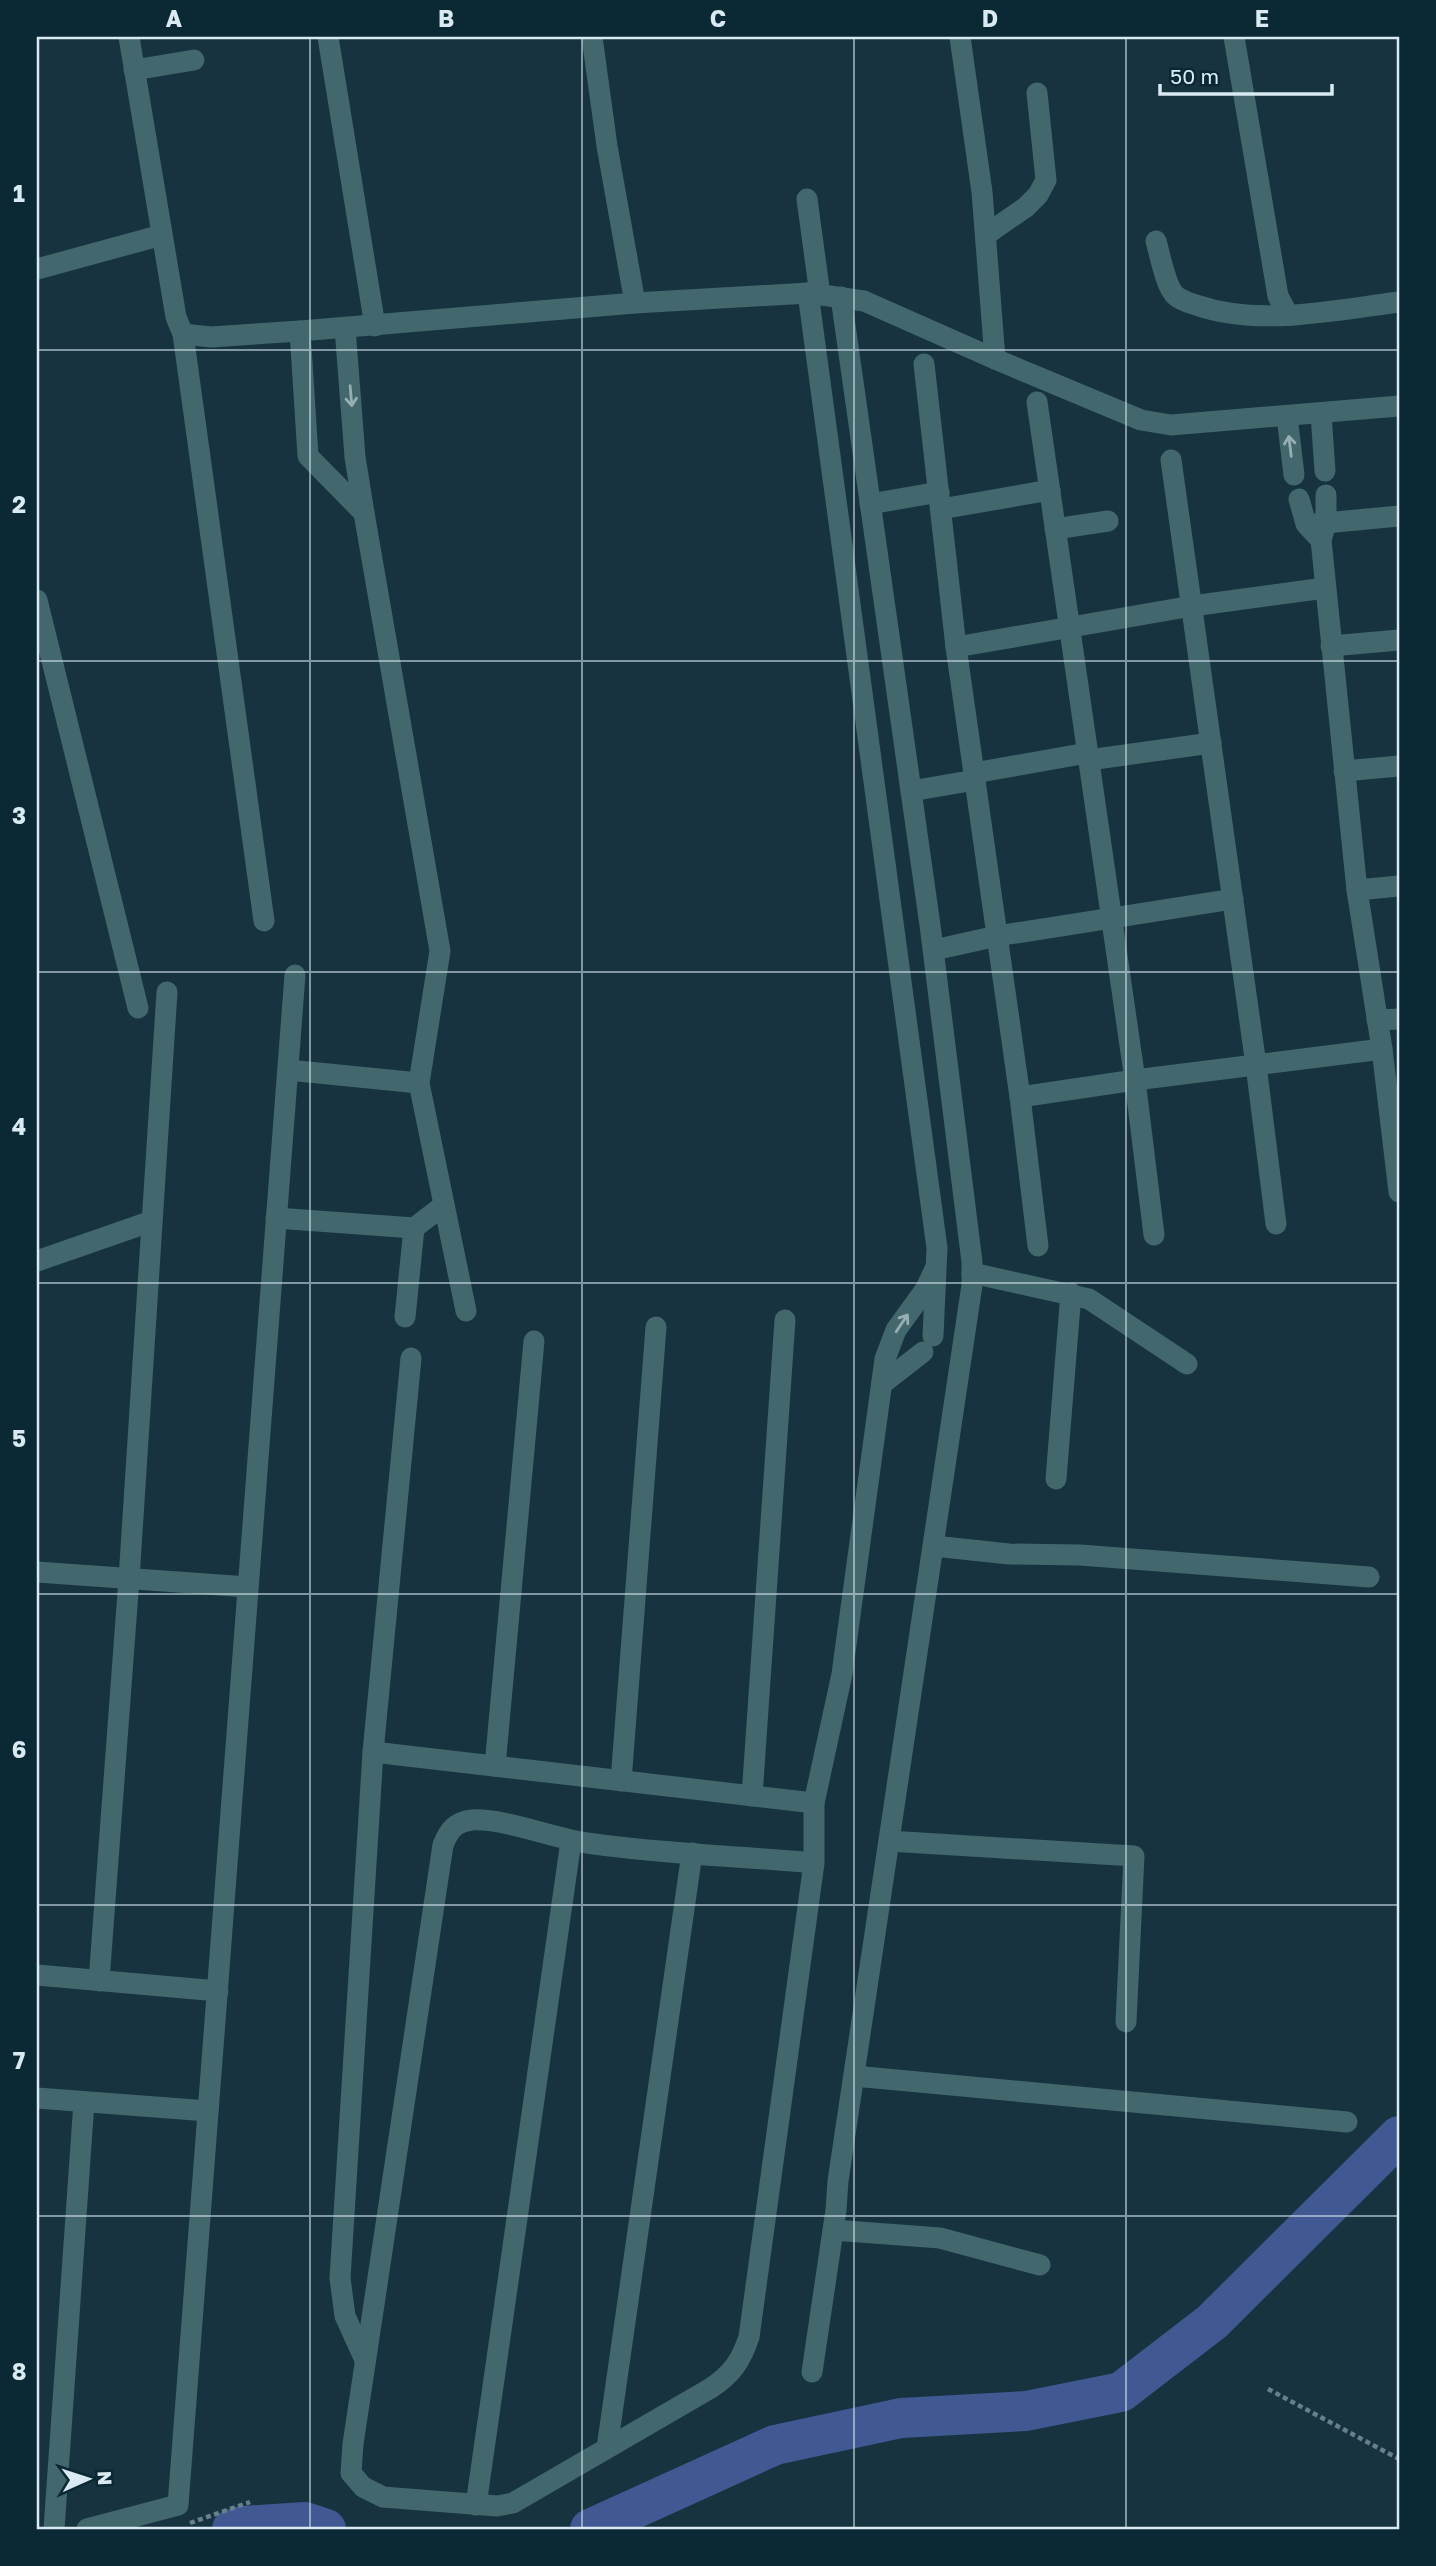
<svg xmlns="http://www.w3.org/2000/svg" width="1436" height="2566" font-family="'Golos Text',sans-serif">
	<rect width="100%" height="100%" fill="#16333f"/>
	<g fill="none" stroke-linecap="round" stroke-linejoin="round">
		<!-- river -->
		<g stroke="#405992" stroke-width="40">
			<polyline points="232,2529 242,2526 305,2522 326,2529"/>
			<polyline points="590,2529 775,2445 901,2418 1026,2411 1121,2392 1212,2322 1399,2136"/>
		</g>
		<!-- path -->
		<g stroke="#69808b" stroke-width="4.5" stroke-dasharray="5 3.5" stroke-linecap="butt">
			<polyline points="1268,2389 1399,2459"/>
			<polyline points="190,2523 250,2502"/>
		</g>
		<!-- minor -->
		<g stroke="#42676d" stroke-width="21">
			<polyline points="129,37 176,317 183,334 264,921"/>
			<polyline points="328,37 375,326"/>
			<polyline points="592,37 607,146 635,303"/>
			<polyline points="960,37 982,192 995,359"/>
			<polyline points="1234,37 1278,296 1288,315"/>
			<polyline points="134,70 194,60"/>
			<polyline points="807,199 820,295"/>
			<polyline points="987,234 1026,207 1038,195 1046,180 1037,93"/>
			<path d="M1156,241C1160,255 1166,288 1176,296C1182,301 1190,303 1196,305C1260,327 1333,310 1399,302"/>
			<polyline points="37,269 162,235"/>
			<polyline points="808,293 937,1248 933,1336"/>
			<polyline points="300,331 308,456 364,513 355,457 345,328"/>
			<polyline points="183,334 211,337 300,331 635,303 808,293 864,301 995,359 1141,420 1171,425 1399,406"/>
			<polyline points="924,364 956,647 1020,1097 1038,1246"/>
			<polyline points="1037,402 1135,1080 1154,1235"/>
			<polyline points="1321,414 1325,471"/>
			<polyline points="1287,416 1294,475"/>
			<polyline points="1171,460 1256,1065 1276,1224"/>
			<polyline points="1299,499 1306,524 1321,540 1326,523 1326,495"/>
			<polyline points="870,504 939,492"/>
			<polyline points="941,509 1050,490"/>
			<polyline points="364,513 440,951 419,1083 466,1311"/>
			<polyline points="1314,524 1399,516"/>
			<polyline points="1055,529 1108,521"/>
			<polyline points="1321,540 1357,890 1382,1049 1399,1192"/>
			<polyline points="37,600 138,1008"/>
			<polyline points="1331,646 1399,640"/>
			<polyline points="956,647 1192,606 1325,588"/>
			<polyline points="1089,760 1211,743"/>
			<polyline points="1344,771 1399,766"/>
			<polyline points="974,773 1087,753"/>
			<polyline points="911,791 975,780"/>
			<polyline points="1357,890 1399,886"/>
			<polyline points="934,950 997,936 1233,899"/>
			<polyline points="1377,1020 1399,1019"/>
			<polyline points="288,1070 419,1083"/>
			<polyline points="1020,1097 1135,1080 1382,1049"/>
			<polyline points="276,1218 414,1228"/>
			<polyline points="37,1261 152,1221"/>
			<polyline points="972,1273 1089,1299 1187,1364"/>
			<polyline points="405,1317 414,1228 444,1205"/>
			<polyline points="882,1384 923,1352"/>
			<polyline points="1056,1479 1071,1293"/>
			<polyline points="934,1546 1009,1554 1080,1555 1369,1577"/>
			<polyline points="37,1572 248,1587"/>
			<polyline points="373,1752 814,1803"/>
			<polyline points="495,1766 534,1341"/>
			<polyline points="621,1781 656,1327"/>
			<polyline points="752,1796 785,1320"/>
			<polyline points="889,1841 1134,1856 1126,2022"/>
			<path d="M814,1863C739,1856 662,1854 587,1843C553,1838 503,1818 472,1820C455,1822 449,1830 443,1845L353,2444L351,2473L363,2487L383,2497L497,2506L513,2503L711,2388C732,2374 741,2361 749,2337L814,1863V1803L842,1674L885,1359L896,1330L925,1290L935,1269"/>
			<polyline points="37,1975 218,1991"/>
			<polyline points="99,1981 129,1579 167,992"/>
			<polyline points="854,2076 1347,2122"/>
			<polyline points="37,2098 208,2111"/>
			<polyline points="833,2230 940,2238 1040,2265"/>
			<polyline points="365,2360 345,2316 340,2278 373,1752 411,1358"/>
			<polyline points="812,2372 836,2210 838,2181 972,1285 972,1262 930,925 841,297"/>
			<polyline points="607,2448 692,1853"/>
			<polyline points="476,2505 571,1841"/>
			<polyline points="54,2529 84,2102"/>
			<polyline points="87,2529 178,2505 295,975"/>
		</g>
	</g>
	<!-- one-way arrows -->
	<defs><path id="oneway-shaft" d="M-6 0H5M1.5-3L5.5 0L1.5 3" fill="none" stroke-width="1.6" stroke-linecap="round" stroke-linejoin="round" transform="scale(1.75)"/></defs>
	<g stroke="#96afb6">
		<use href="#oneway-shaft" transform="translate(351 396) rotate(85)"/>
		<use href="#oneway-shaft" transform="translate(1290 446) rotate(-97)"/>
		<use href="#oneway-shaft" transform="translate(902 1323) rotate(-56)"/>
	</g>
	<!-- grid -->
	<path fill="none" stroke="#daeaf2" stroke-width="2" stroke-opacity="0.55" d="M310,37V2529M582,37V2529M854,37V2529M1126,37V2529M37,350H1399M37,661H1399M37,972H1399M37,1283H1399M37,1594H1399M37,1905H1399M37,2216H1399"/>
	<!-- border -->
	<rect width="1436" height="2566" fill="none" stroke="#0b2935" stroke-width="77"/>
	<!-- north arrow -->
	<g transform="translate(88 2479) rotate(87)" stroke="#0b2935" stroke-width="5" paint-order="stroke">
	<path d="M0-5L12 26L0 18L-12 26Z" fill="#daeaf2"/>
	<text y="-10" font-size="19" font-weight="bold" text-anchor="middle" fill="#daeaf2">N</text>
	</g>
	<!-- scale -->
	<path d="M1160 84v10h172v-10" fill="none" stroke="#daeaf2" stroke-width="3.5"/>
	<text x="1170" y="84" font-size="21" fill="#daeaf2" stroke="#0b2935" stroke-width="5" paint-order="stroke">50 m</text>
	<rect x="38" y="38" width="1360" height="2490" fill="none" stroke="#daeaf2" stroke-width="2.5"/>
	<g font-size="23" text-anchor="middle" font-weight="bold" fill="#daeaf2">
		<text x="174" y="27">A</text>
		<text x="446" y="27">B</text>
		<text x="718" y="27">C</text>
		<text x="990" y="27">D</text>
		<text x="1262" y="27">E</text>
		<text x="19" y="202">1</text>
		<text x="19" y="513">2</text>
		<text x="19" y="824">3</text>
		<text x="19" y="1135">4</text>
		<text x="19" y="1447">5</text>
		<text x="19" y="1758">6</text>
		<text x="19" y="2069">7</text>
		<text x="19" y="2380">8</text>
	</g>
</svg>
